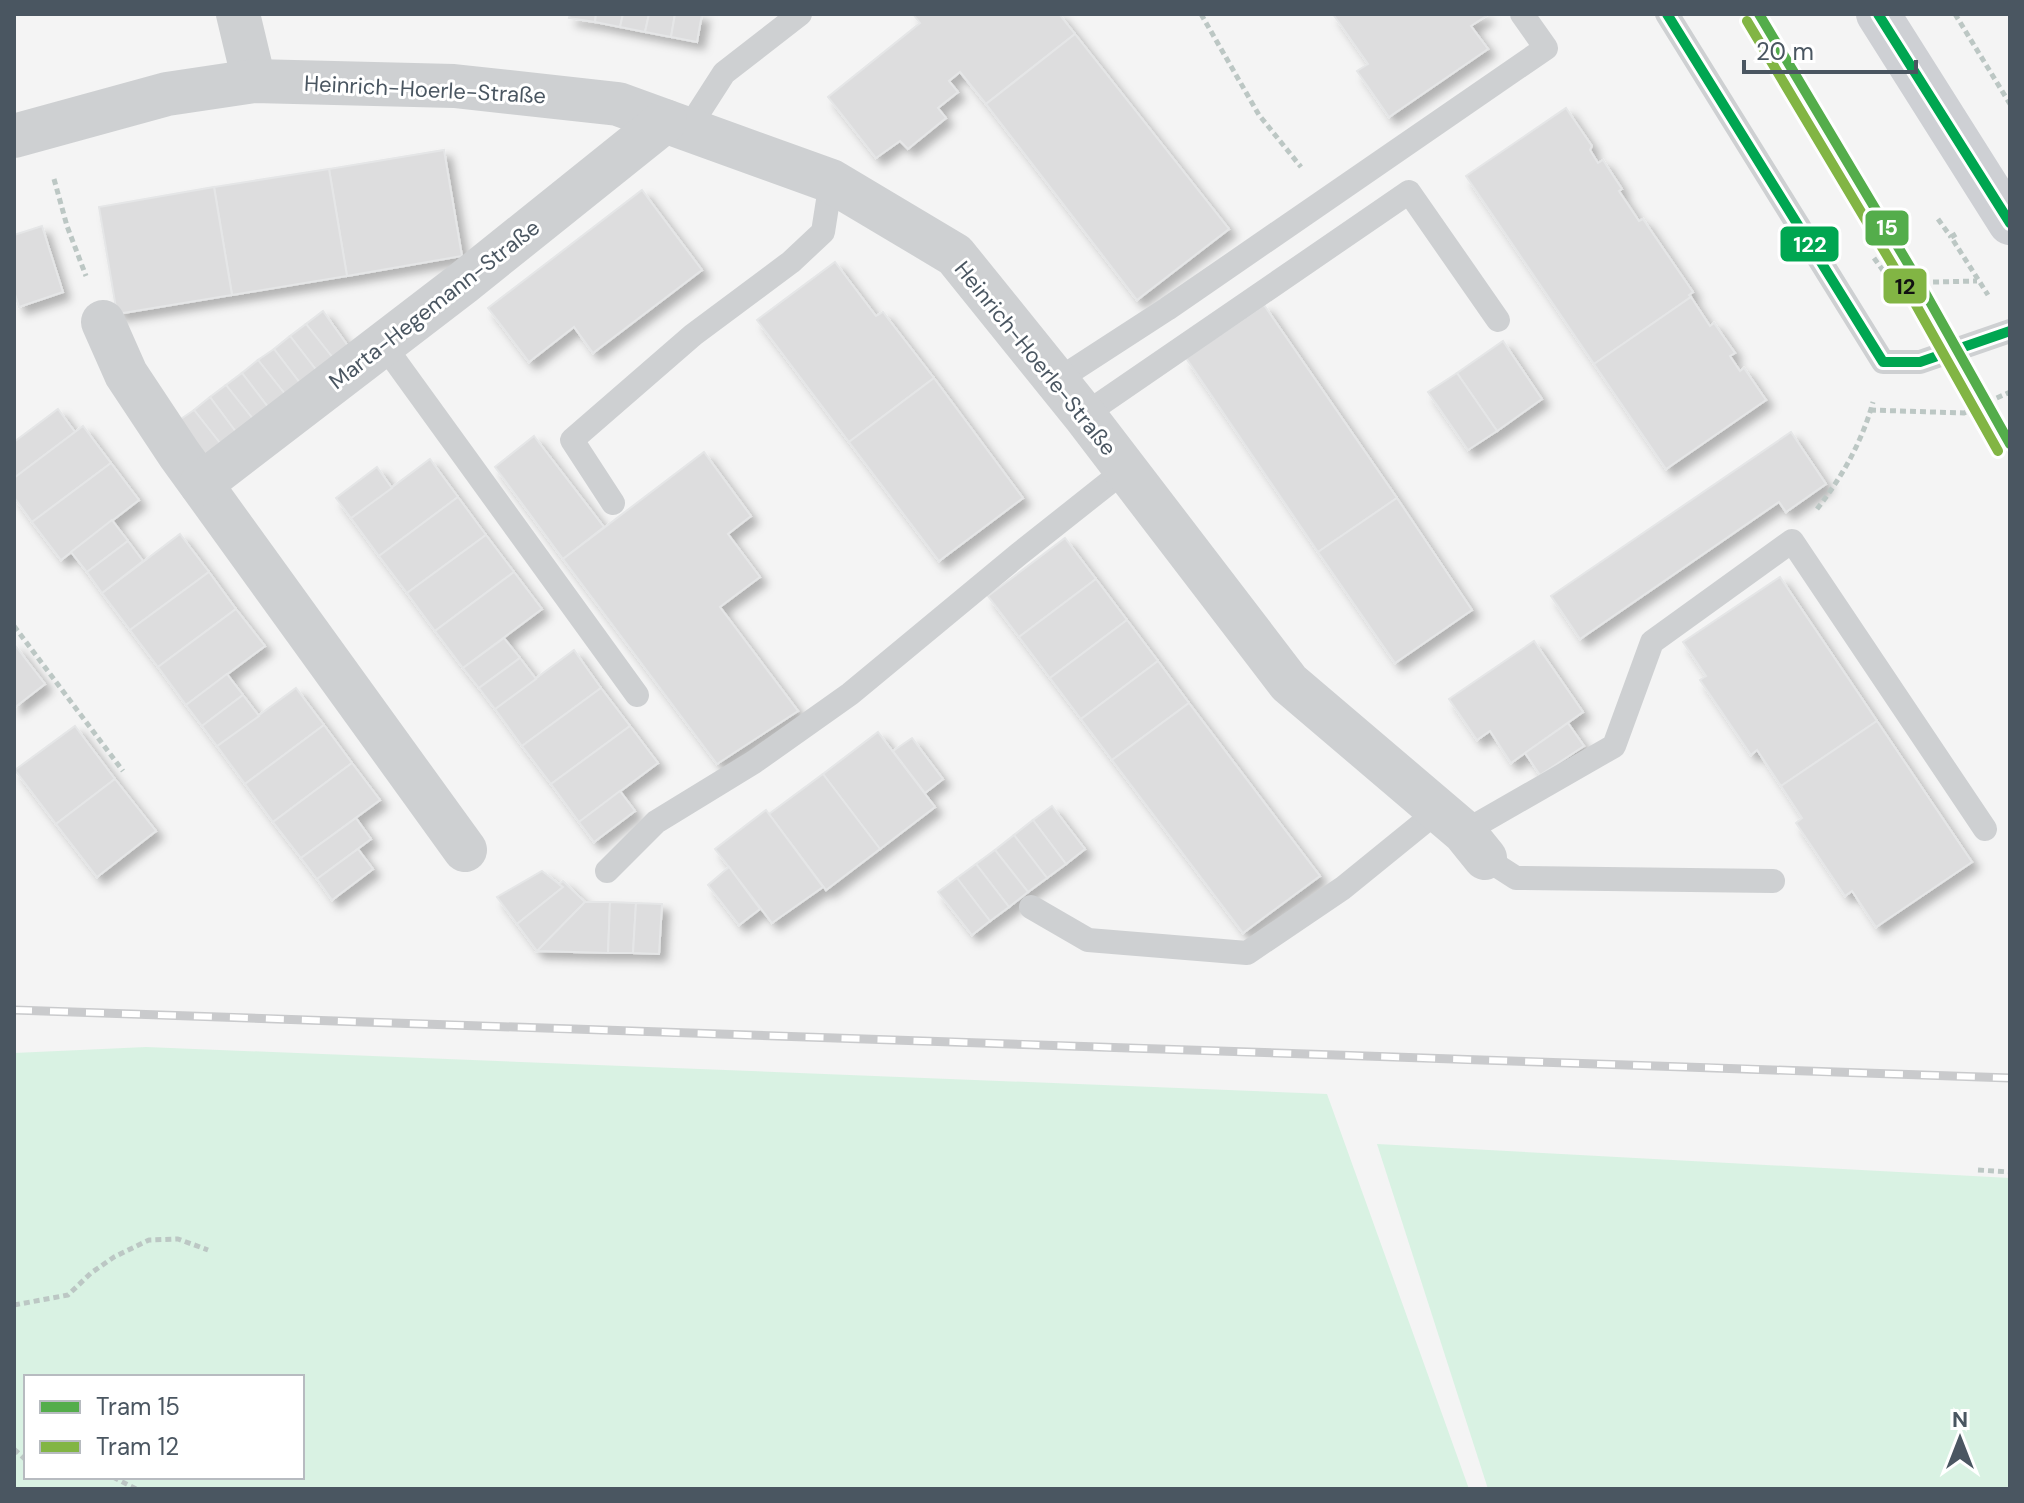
<svg xmlns="http://www.w3.org/2000/svg" width="2024" height="1503" font-family="'DM Sans',sans-serif">
	<defs>
		<filter id="shadow"><feDropShadow dx="7" dy="7" stdDeviation="4" flood-color="#0004"/></filter>
	</defs>
	<rect width="100%" height="100%" fill="#f4f4f4"/>
	<!-- green -->
	<g fill="#d9f2e3" fill-rule="evenodd">
		<path d="M146,1047L1327,1094L1469,1489H14V1053ZM26,1377H302V1477H26Z"/>
		<polygon points="1377,1144 2010,1178 2010,1489 1488,1489"/>
	</g>
	<!-- building -->
	<g fill="#ddddde" stroke="#e5e6e7" stroke-width="2" filter="url(#shadow)">
		<polygon points="570,14 596,14 595,22 569,18"/>
		<polygon points="596,14 623,14 620,27 595,22"/>
		<polygon points="623,14 649,14 645,32 620,27"/>
		<polygon points="649,14 675,14 671,37 645,32"/>
		<polygon points="675,14 702,14 697,42 671,37"/>
		<polygon points="913,14 1059,14 1075,34 986,104 960,72 949,81 958,92 938,108 946,118 908,149 900,141 876,158 828,97 920,23"/>
		<polygon points="1333,14 1485,14 1486,16 1471,26 1488,49 1389,117 1357,71 1368,64"/>
		<polygon points="1075,34 1229,229 1137,300 986,104"/>
		<polygon points="1566,108 1592,146 1590,150 1598,163 1603,160 1622,189 1619,191 1639,221 1643,219 1693,292 1689,295 1691,297 1594,364 1466,176"/>
		<polygon points="444,150 462,256 347,276 329,169"/>
		<polygon points="329,169 347,276 232,295 214,187"/>
		<polygon points="214,187 232,295 117,314 99,207"/>
		<polygon points="642,190 702,270 593,353 574,327 529,362 488,308"/>
		<polygon points="42,226 63,292 19,307 14,291 14,235"/>
		<polygon points="835,262 876,316 883,312 934,378 849,442 757,320"/>
		<polygon points="1691,297 1710,326 1714,323 1735,353 1730,356 1740,371 1744,368 1766,400 1666,469 1594,364"/>
		<polygon points="1264,305 1397,498 1318,552 1186,358"/>
		<polygon points="323,311 348,346 333,358 306,324"/>
		<polygon points="306,324 333,358 317,371 290,336"/>
		<polygon points="290,336 317,371 300,383 274,349"/>
		<polygon points="1503,341 1542,399 1497,431 1457,373"/>
		<polygon points="274,349 300,383 285,394 258,360"/>
		<polygon points="258,360 285,394 268,407 242,373"/>
		<polygon points="242,373 268,407 253,419 226,385"/>
		<polygon points="1457,373 1497,431 1468,450 1428,392"/>
		<polygon points="934,378 1023,498 939,561 849,442"/>
		<polygon points="226,385 253,419 236,432 210,397"/>
		<polygon points="210,397 236,432 220,443 194,410"/>
		<polygon points="58,409 75,432 14,478 14,442"/>
		<polygon points="194,410 220,443 205,456 178,421"/>
		<polygon points="83,426 111,463 32,522 14,497 14,478"/>
		<polygon points="1791,432 1826,484 1786,512 1779,502 1580,639 1551,596"/>
		<polygon points="534,436 604,527 563,559 495,467"/>
		<polygon points="704,452 751,516 728,534 760,577 720,607 798,711 717,764 563,559"/>
		<polygon points="430,459 458,497 379,556 351,518"/>
		<polygon points="111,463 139,500 61,560 32,522"/>
		<polygon points="377,467 392,488 351,518 336,498"/>
		<polygon points="458,497 486,535 407,593 379,556"/>
		<polygon points="1397,498 1472,610 1395,663 1318,552"/>
		<polygon points="112,520 128,541 87,572 71,552"/>
		<polygon points="180,534 209,572 130,630 102,593"/>
		<polygon points="486,535 514,572 435,631 407,593"/>
		<polygon points="1065,538 1096,579 1019,637 988,596"/>
		<polygon points="128,541 143,561 102,593 87,572"/>
		<polygon points="209,572 236,609 158,667 130,630"/>
		<polygon points="514,572 542,609 463,668 435,631"/>
		<polygon points="1780,577 1877,721 1781,786 1757,750 1751,755 1700,680 1706,676 1683,642"/>
		<polygon points="1096,579 1127,620 1050,678 1019,637"/>
		<polygon points="236,609 265,646 186,705 158,667"/>
		<polygon points="1127,620 1158,661 1081,719 1050,678"/>
		<polygon points="504,638 520,658 479,688 463,668"/>
		<polygon points="1534,641 1583,712 1511,763 1490,731 1477,740 1449,699"/>
		<polygon points="14,644 45,684 14,708"/>
		<polygon points="574,650 601,688 522,746 495,709"/>
		<polygon points="520,658 536,679 495,709 479,688"/>
		<polygon points="1158,661 1189,703 1112,760 1081,719"/>
		<polygon points="227,674 243,695 202,726 186,705"/>
		<polygon points="296,688 324,725 245,784 217,746"/>
		<polygon points="601,688 630,726 551,784 522,746"/>
		<polygon points="243,695 259,716 217,746 202,726"/>
		<polygon points="1189,703 1320,876 1243,933 1112,760"/>
		<polygon points="1877,721 1972,862 1876,927 1852,891 1845,896 1796,823 1802,818 1781,786"/>
		<polygon points="1568,723 1584,746 1540,775 1525,753"/>
		<polygon points="324,725 352,763 273,822 245,784"/>
		<polygon points="75,726 115,779 56,824 15,770"/>
		<polygon points="630,726 658,763 579,822 551,784"/>
		<polygon points="878,732 935,807 880,849 823,774"/>
		<polygon points="912,738 943,779 925,793 893,751"/>
		<polygon points="352,763 380,800 301,858 273,822"/>
		<polygon points="823,774 880,849 826,890 769,814"/>
		<polygon points="115,779 156,831 97,877 56,824"/>
		<polygon points="620,791 635,811 594,842 579,822"/>
		<polygon points="1052,806 1085,849 1066,864 1033,820"/>
		<polygon points="766,810 823,887 772,923 715,849"/>
		<polygon points="356,818 371,839 317,879 301,858"/>
		<polygon points="1033,820 1066,864 1047,878 1014,835"/>
		<polygon points="1014,835 1047,878 1028,892 995,850"/>
		<polygon points="358,849 373,869 332,900 317,879"/>
		<polygon points="995,850 1028,892 1009,907 976,864"/>
		<polygon points="976,864 1009,907 990,921 957,878"/>
		<polygon points="729,867 760,909 739,925 708,885"/>
		<polygon points="542,871 563,887 517,924 497,897"/>
		<polygon points="957,878 990,921 972,935 938,892"/>
		<polygon points="563,881 585,902 537,951 517,924 563,887 559,884"/>
		<polygon points="585,902 610,902 608,953 537,951"/>
		<polygon points="610,902 636,903 633,953 608,953"/>
		<polygon points="636,903 662,904 659,954 633,953"/>
	</g>
	<g fill="none" stroke-linecap="round" stroke-linejoin="round">
		<!-- path -->
		<g stroke="#bcc7c4" stroke-width="5" stroke-dasharray="6 4" stroke-linecap="butt">
			<polyline points="1201,14 1259,115 1301,167"/>
			<polyline points="1955,14 2010,104"/>
			<polyline points="54,179 67,226 86,276"/>
			<polyline points="1938,219 1951,237"/>
			<polyline points="1956,234 1951,237 1988,295"/>
			<polyline points="1874,258 1892,283"/>
			<polyline points="1884,287 1892,283 1977,281"/>
			<polyline points="1870,410 1964,413 2010,392"/>
			<path d="M1817,509C1842,477 1862,442 1873,402"/>
			<polyline points="14,626 123,771"/>
			<polyline points="1978,1170 2010,1172"/>
			<polyline points="14,1305 68,1295 91,1273 114,1257 149,1240 178,1239 208,1250"/>
			<polyline points="14,1449 26,1460"/>
			<polyline points="113,1477 136,1489"/>
		</g>
		<!-- lane -->
		<g stroke="#ced0d2" stroke-width="24">
			<polyline points="1667,14 1883,362 1920,362 2010,331"/>
			<polyline points="688,129 724,73 800,14"/>
			<polyline points="383,344 637,695"/>
			<polyline points="1056,381 1167,309 1546,48 1522,14"/>
			<polyline points="1084,415 1409,192 1498,320"/>
			<polyline points="613,503 572,440 693,335 791,262 823,232 831,181"/>
			<polyline points="1464,832 1614,746 1652,642 1792,541 1985,829"/>
			<polyline points="1485,858 1516,878 1773,881"/>
			<polyline points="607,871 656,822 754,762 850,694 1019,554 1125,470"/>
			<polyline points="1031,907 1088,940 1247,953 1343,888 1439,810"/>
		</g>
		<!-- street -->
		<g stroke="#ced0d2" stroke-width="44">
			<polyline points="238,14 254,81"/>
			<polyline points="14,136 167,94 254,81 454,86 618,104 831,181 955,255 1084,415 1289,683 1464,832 1485,858"/>
			<polyline points="103,322 126,374 179,454 465,850"/>
			<polyline points="201,484 463,283 665,121"/>
		</g>
		<!-- secondary -->
		<polyline stroke="#ced0d4" stroke-width="44" points="1878,14 2010,223"/>
		<defs>
			<polyline id="rail" points="14,1010 2010,1078"/>
		</defs>
		<!-- rail casing -->
		<use href="#rail" stroke="#c9cacc" stroke-width="9"/>
		<!-- rail -->
		<use href="#rail" stroke="#fff" stroke-width="6" stroke-dasharray="18" stroke-linecap="butt"/>
		<defs>
			<g id="bus-1">
				<polyline points="1667,14 1883,362 1920,362 2010,331"/>
				<polyline points="1878,14 2010,223"/>
			</g>
		</defs>
		<!-- bus-1 casing -->
		<use href="#bus-1" stroke="#fff" stroke-width="16"/>
		<!-- bus-1 -->
		<use href="#bus-1" stroke="#00a651" stroke-width="10"/>
		<defs>
			<polyline id="tram-1" points="1759,14 1919,282 2010,444"/>
			<polyline id="tram-2" points="1747,21 1907,289 1998,451"/>
		</defs>
		<!-- tram-1 casing -->
		<use href="#tram-1" stroke="#fff" stroke-width="16"/>
		<!-- tram-2 casing -->
		<use href="#tram-2" stroke="#fff" stroke-width="16"/>
		<!-- tram-1 -->
		<use href="#tram-1" stroke="#54ad4b" stroke-width="10"/>
		<!-- tram-2 -->
		<use href="#tram-2" stroke="#82b544" stroke-width="10"/>
	</g>
	<g text-anchor="middle" stroke-width="6" stroke-linejoin="round" paint-order="stroke">
		<!-- street labels -->
		<g font-size="22" fill="#4a5661" stroke="#fff">
			<text transform="translate(425 89) rotate(3)" y="8">Heinrich-Hoerle-Straße</text>
			<text transform="translate(434 304) rotate(-38)" y="8">Marta-Hegemann-Straße</text>
			<text transform="translate(1036 358) rotate(51)" y="8">Heinrich-Hoerle-Straße</text>
		</g>
	</g>
	<g stroke="#fff" stroke-width="3">
		<rect x="1864" y="209" width="46" height="38" rx="8" fill="#54ad4b"/>
		<rect x="1779" y="225" width="61" height="38" rx="8" fill="#00a651"/>
		<rect x="1882" y="267" width="46" height="38" rx="8" fill="#82b544"/>
	</g>
	<g font-size="22" text-anchor="middle" font-weight="bold" fill="#fff">
		<text x="1887" y="235">15</text>
		<text x="1810" y="252">122</text>
	</g>
	<g font-size="22" text-anchor="middle" font-weight="bold" fill="#111">
		<text x="1905" y="294">12</text>
	</g>
	<!-- border -->
	<rect width="2024" height="1503" fill="none" stroke="#4a5661" stroke-width="32"/>
	<!-- legend -->
	<rect x="24" y="1375" width="280" height="104" fill="#ffffff" stroke="#b7bbc0" stroke-width="2"/>
	<rect x="40" y="1401" width="40" height="12" fill="#54ad4b" stroke="#b7bbc0" stroke-width="2"/>
	<text x="96" y="1415" font-size="24" fill="#4a5661">Tram 15</text>
	<rect x="40" y="1441" width="40" height="12" fill="#82b544" stroke="#b7bbc0" stroke-width="2"/>
	<text x="96" y="1455" font-size="24" fill="#4a5661">Tram 12</text>
	<!-- north arrow -->
	<g transform="translate(1960 1439)" stroke="#ffffff" stroke-width="6" paint-order="stroke">
	<path d="M0-6L14 30L0 20L-14 30Z" fill="#4a5661"/>
	<text y="-12" font-size="22" font-weight="bold" text-anchor="middle" fill="#4a5661">N</text>
	</g>
	<!-- scale -->
	<path d="M1744 60v12h172v-12" fill="none" stroke="#4a5661" stroke-width="4"/>
	<text x="1756" y="60" font-size="24" fill="#4a5661" stroke="#ffffff" stroke-width="6" paint-order="stroke">20 m</text>
</svg>
